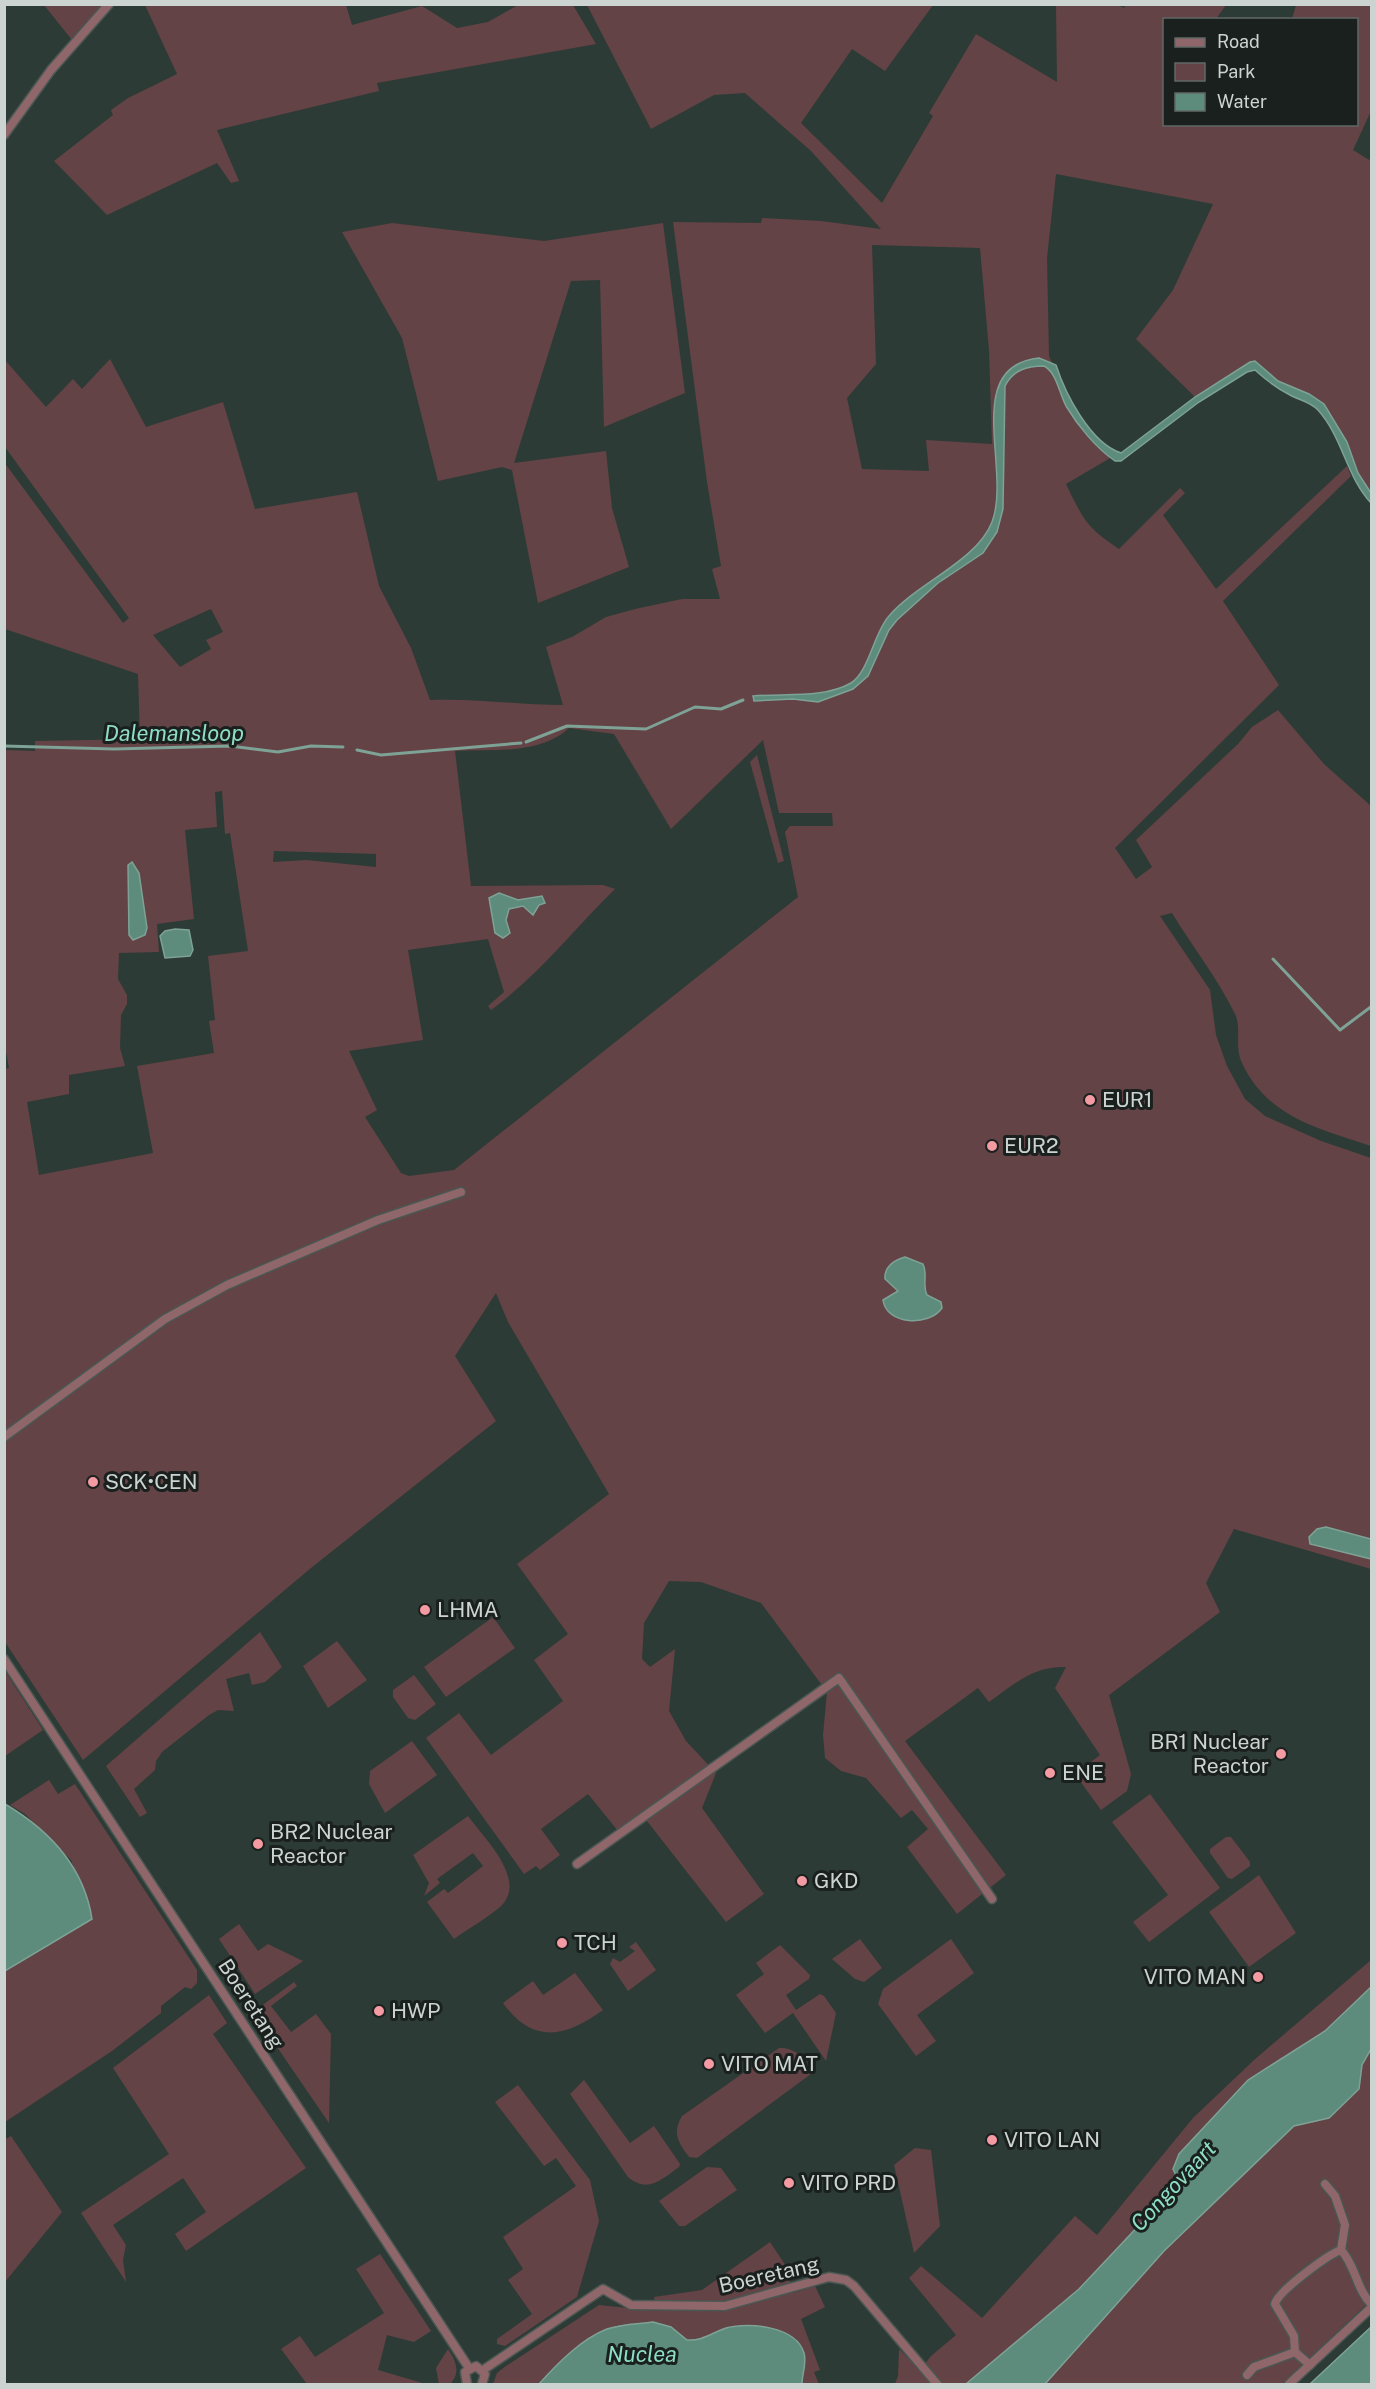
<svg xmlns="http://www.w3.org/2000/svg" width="1376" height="2389" font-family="'Public Sans',sans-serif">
	<rect width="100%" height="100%" fill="#2d3b36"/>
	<!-- green -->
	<g fill="#634345" fill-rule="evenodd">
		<path d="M1126,4L1226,5L1216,19L1164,20V124H1356V20L1292,19L1296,5H1371V111L1353,150L1371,161V493L1358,473L1349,447L1309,394L1278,381L1257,362L1248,363L1195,397L1136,339L1173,290L1213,204L1056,174L1047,258L1049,356L1068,400L1094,435L1117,454L1066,484C1083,519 1086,527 1119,549L1180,488L1185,493L1163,515L1216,589L1347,466L1351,476L1223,601L1279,685L1115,848L1136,879L1152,867L1136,840L1238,744L1252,727L1278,710L1324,764L1371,806V1146C1319,1129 1267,1117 1242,1063C1234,1046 1242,1028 1235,1014C1218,979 1192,946 1172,913L1160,916L1210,990L1216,1035L1227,1066L1245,1099L1265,1116L1321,1141L1371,1158V1569L1234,1529L1206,1583L1220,1612L1109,1695L1131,1774L1127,1791L1101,1810L1075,1774L1100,1755L1055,1688L1066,1667C1032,1666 1015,1684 989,1702L978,1688L905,1741L1006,1875L957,1914L907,1847L928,1829L912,1810L901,1818L866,1778L841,1771L825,1758L823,1735L827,1692L761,1603L701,1582L669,1581L644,1623L642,1659L650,1667L675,1649L669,1711L686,1741L716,1773L702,1808L764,1894L726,1922L647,1821L623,1837L588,1794L541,1829L560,1855L540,1870L536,1866L524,1874L426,1738L459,1713L491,1755L563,1701L534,1660L568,1634L517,1564L609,1494L508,1322L496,1293L455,1356L496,1421L311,1568L83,1760L5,1642L4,1069L9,1068L4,1041L5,750L35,751V741L140,739L138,674L5,629L4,462L123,623L129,618L5,447V360L46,407L73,379L82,389L110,359L146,427L223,402L255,509L357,492L379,586L411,648L430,700C474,698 518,705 563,705L546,647L572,637L606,617L635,609L682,599H720L712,569L721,566L707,482L673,222L761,223L762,218L821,221L881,229L811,151L745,93L714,95L651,129L587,5H933L885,71L852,49L801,123L882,203L933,116L929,113L976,34L1057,82L1056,5H1118L1124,8ZM872,245L980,248L989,350L992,444L926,440L929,471L862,469L847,398L876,364ZM211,609L223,632L206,640L211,649L180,667L153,635ZM569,728L614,734L671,829L763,740L779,813H832L833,826H790L785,832L798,897L454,1170L409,1176L401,1173L365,1117L377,1110L349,1051L423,1040L408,950L488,939L504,992L488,1006L491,1010C538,976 574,929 615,889L603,885L471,886L455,751C493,749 540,755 569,728ZM222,791L225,834L230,833L248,951L208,956L215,1020L209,1021L214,1053L137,1066L153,1153L39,1175L27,1102L69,1094V1075L125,1066L120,1048L121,1015L127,1004V995L118,979L119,953L159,952L157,924L194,919L185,830L217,827L215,792ZM274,851L376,854V867L306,860L273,862Z"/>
		<polygon points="44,5 102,5 72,40"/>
		<polygon points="145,5 346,5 352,25 422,6 457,28 488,22 518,5 573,5 596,44 377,83 379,91 217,130 239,181 231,183 217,163 107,215 54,161 113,115 111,110 128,98 177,74"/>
		<polygon points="392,223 544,241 663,223 685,393 604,427 600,280 571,281 514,463 606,451 612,508 629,567 538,603 512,470 502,467 438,481 402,338 342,232"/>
		<polygon points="757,755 784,861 778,863 750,762"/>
		<polygon points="493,1617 515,1648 446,1697 424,1667"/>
		<polygon points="260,1632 282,1667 265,1682 252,1685 249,1673 226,1679 234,1711 218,1710 209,1715 162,1752 156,1761 155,1770 134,1789 147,1813 140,1817 106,1766"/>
		<polygon points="337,1641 367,1680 328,1708 303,1666"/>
		<polygon points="5,1671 43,1730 5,1756 4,1756"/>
		<polygon points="414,1675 436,1704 415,1720 408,1718 393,1697 393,1690"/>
		<polygon points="412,1741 437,1775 385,1813 369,1784 370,1771"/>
		<polygon points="49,1780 58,1794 75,1784 197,1970 197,1983 191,1989 185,1987 161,2006 161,2013 112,2051 5,2122 5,1971 92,1919 71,1860 25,1814 10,1805"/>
		<polygon points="1150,1794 1220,1888 1149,1942 1133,1922 1168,1895 1112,1822"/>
		<path d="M468,1816C484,1838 529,1881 500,1907C486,1919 469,1928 454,1939L427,1902L444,1889L448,1893L483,1866L473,1853L437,1879L440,1883L424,1896L429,1883L413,1855Z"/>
		<polygon points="1226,1837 1231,1837 1250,1862 1250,1866 1232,1879 1228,1878 1210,1853 1210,1849"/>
		<polygon points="1259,1875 1296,1933 1249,1967 1209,1912"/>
		<polygon points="239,1924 258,1951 268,1944 303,1961 255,1994 219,1939"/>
		<polygon points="860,1939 882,1968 864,1982 855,1979 832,1959"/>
		<polygon points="951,1939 974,1973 917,2015 936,2041 916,2056 878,2004 883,1989"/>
		<polygon points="636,1942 656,1970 628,1991 610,1964 613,1958 620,1962 635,1951 629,1947"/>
		<polygon points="780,1945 810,1975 809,1979 786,1995 796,2010 820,1994 824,1996 836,2013 826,2061 793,2013 765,2033 736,1995 764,1974 756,1963"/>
		<polygon points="1371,1960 1371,1987 1325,2031 1248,2080 1175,2187 1079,2289 966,2384 895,2384 898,2376 899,2349 920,2370 931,2356 956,2335 909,2278 921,2266 982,2318 1075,2216 1097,2235 1193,2118 1254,2060"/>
		<path d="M575,1973L603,2010C566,2037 533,2045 503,2003L533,1981L543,1995Z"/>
		<polygon points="294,1982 297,1986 271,2006 291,2032 316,2014 331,2034 329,2123 253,2012"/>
		<polygon points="209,1995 227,2023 213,2034 306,2168 186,2251 175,2234 206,2212 183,2178 113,2225 126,2245 123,2260 126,2282 81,2213 169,2154 113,2068"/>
		<path d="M779,2048C794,2047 807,2058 811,2074L697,2158L689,2157C678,2142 672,2133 682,2116Z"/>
		<polygon points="1371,2049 1371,2300 1282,2384 1045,2384 1164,2251 1294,2126 1329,2118 1359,2089 1362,2065"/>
		<path d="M584,2080L630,2143L654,2126L680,2164L679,2167C662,2179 648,2194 628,2177L570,2094Z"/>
		<polygon points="518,2085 590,2180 599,2221 577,2297 505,2346 497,2344 497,2339 532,2314 508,2280 523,2269 503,2237 576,2186 556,2158 544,2166 495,2102"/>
		<polygon points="11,2136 62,2212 5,2282 4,2140"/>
		<polygon points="915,2148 931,2150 940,2226 914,2253 894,2165"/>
		<polygon points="707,2167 721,2168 737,2190 685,2226 679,2226 659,2201"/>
		<path d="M770,2242L786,2266L793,2293L815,2286L825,2307L801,2319L820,2370L814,2372L819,2384H802L805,2359L796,2339C776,2328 752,2322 728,2328C702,2334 695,2353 671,2327L609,2328L599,2333L584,2341L539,2384H493L497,2373L506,2366L599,2305L657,2311L654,2297L702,2290Z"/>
		<polygon points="380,2254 431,2331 414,2342 387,2335 378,2370 426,2384 307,2384 281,2349 300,2336 315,2357 384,2313 356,2269"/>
		<path d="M448,2349C456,2361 461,2373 450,2384H439L436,2368Z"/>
	</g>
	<!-- water -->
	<g fill="#5d8c7d" stroke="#7ea296" stroke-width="1.5">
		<path d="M1039,358L1056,365C1065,393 1090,443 1121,453L1195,397L1250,362L1255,361L1278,381L1309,394L1324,404L1347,442L1358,473L1371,493V503C1346,476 1343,438 1318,410C1311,402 1299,400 1290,395C1276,388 1266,380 1255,370L1247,372L1199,402L1121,461H1115C1096,448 1078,426 1066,406C1059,393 1057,373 1044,366C1027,366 1013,370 1005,386L1003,509L997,532L983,553L938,583L897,620L889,630L868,676L853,689L818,702L793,699L754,701L753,696C784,693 823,699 851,683C869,672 874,632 889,616C917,583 977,561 992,522C1012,470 961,366 1039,358Z"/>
		<polygon points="132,862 139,873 147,928 145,935 133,940 129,935 128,865"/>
		<polygon points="499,893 518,900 542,896 545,903 539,905 533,915 523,906 509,909 506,920 510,933 503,938 495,933 489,898"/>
		<polygon points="175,929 189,930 193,950 190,956 165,958 160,936 165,931"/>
		<path d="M905,1257L923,1264C928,1275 922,1284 927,1295L941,1302L942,1308C929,1327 886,1325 883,1300L898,1291L885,1279C884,1267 894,1260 905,1257Z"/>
		<polygon points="1326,1527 1371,1539 1371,1559 1310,1544 1309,1537 1317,1529"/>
		<path d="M5,1804C49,1830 84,1867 92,1919L5,1971Z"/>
		<polygon points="1371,1987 1371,2049 1362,2065 1359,2089 1329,2118 1294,2126 1164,2251 1045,2384 966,2384 1079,2289 1175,2187 1178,2180 1173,2169 1179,2154 1248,2080 1325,2031"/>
		<path d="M653,2322L671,2327L687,2340C703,2341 711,2333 726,2328C749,2322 796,2326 804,2353C807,2363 802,2374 802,2384H539C557,2364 581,2339 607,2329C621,2324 638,2324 653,2322Z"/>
		<polygon points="1371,2327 1371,2384 1310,2384"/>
	</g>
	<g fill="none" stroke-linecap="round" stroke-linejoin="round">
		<!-- stream -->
		<g stroke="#7ea296" stroke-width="3">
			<polyline points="526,742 567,726 646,729 695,707 721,709 743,700"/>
			<polyline points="4,746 114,749 230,746 278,752 311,746 343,747"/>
			<polyline points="357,750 381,755 521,743"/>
			<polyline points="1273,959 1340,1030 1372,1006"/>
		</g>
		<defs>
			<g id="street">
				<polyline points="4,135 51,70 109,4"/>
				<polyline points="4,1437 165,1319 227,1285 378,1220 461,1192"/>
				<polyline points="4,1659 469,2368"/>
				<polyline points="577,1864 839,1678 992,1899"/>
				<path d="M1325,2184L1335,2196L1345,2225L1341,2250C1356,2266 1356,2289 1372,2305"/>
				<path d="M1310,2365L1295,2352L1294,2336L1275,2304C1278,2291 1329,2254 1341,2250"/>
				<polyline points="483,2370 603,2289 631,2305 725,2306 829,2277 846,2280 854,2286 937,2384"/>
				<polyline points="1247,2375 1254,2367 1295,2352"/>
				<polyline points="467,2384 465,2372 476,2366 485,2374 482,2384"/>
				<polyline points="1289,2384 1372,2307"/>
			</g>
		</defs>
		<!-- street casing -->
		<use href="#street" stroke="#4a5752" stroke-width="11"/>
		<!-- street -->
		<use href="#street" stroke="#8f676a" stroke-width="8"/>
	</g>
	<!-- markers -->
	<g fill="#f49aa3" stroke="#1a201e" stroke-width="2">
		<circle cx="1090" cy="1100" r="6"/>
		<circle cx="992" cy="1146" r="6"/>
		<circle cx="93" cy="1482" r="6"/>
		<circle cx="425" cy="1610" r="6"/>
		<circle cx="1281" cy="1754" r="6"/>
		<circle cx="1050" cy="1773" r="6"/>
		<circle cx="258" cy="1844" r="6"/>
		<circle cx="802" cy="1881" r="6"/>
		<circle cx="562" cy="1943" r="6"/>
		<circle cx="1258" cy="1977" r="6"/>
		<circle cx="379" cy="2011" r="6"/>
		<circle cx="709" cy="2064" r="6"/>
		<circle cx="992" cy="2140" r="6"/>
		<circle cx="789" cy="2183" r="6"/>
	</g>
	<g text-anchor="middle" stroke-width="6" stroke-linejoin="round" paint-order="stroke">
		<!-- poi labels -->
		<g font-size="21" fill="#ccd4d1" stroke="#1a201e" text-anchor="start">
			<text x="1102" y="1107">EUR1</text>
			<text x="1004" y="1153">EUR2</text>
			<text x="105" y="1489">SCK•CEN</text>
			<text x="437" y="1617">LHMA</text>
			<text x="1269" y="1749" text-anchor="end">BR1 Nuclear<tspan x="1269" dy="24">Reactor</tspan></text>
			<text x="1062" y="1780">ENE</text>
			<text x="270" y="1839">BR2 Nuclear<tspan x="270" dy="24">Reactor</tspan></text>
			<text x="814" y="1888">GKD</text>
			<text x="574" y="1950">TCH</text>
			<text x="1246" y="1984" text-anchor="end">VITO MAN</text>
			<text x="391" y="2018">HWP</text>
			<text x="721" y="2071">VITO MAT</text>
			<text x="1004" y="2147">VITO LAN</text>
			<text x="801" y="2190">VITO PRD</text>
		</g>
		<!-- street labels -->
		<g font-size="21" fill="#ccd4d1" stroke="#1a201e">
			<text transform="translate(251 2004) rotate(57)" y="7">Boeretang</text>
			<text transform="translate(769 2275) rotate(-13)" y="7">Boeretang</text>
		</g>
		<!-- water labels -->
		<g font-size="22" font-style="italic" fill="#8edec5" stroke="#1a201e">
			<text x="174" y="741">Dalemansloop</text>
			<text transform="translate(1173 2186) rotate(-47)" y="8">Congovaart</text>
			<text x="642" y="2362">Nuclea</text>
		</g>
	</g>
	<!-- border -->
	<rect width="1376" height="2389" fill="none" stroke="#ccd4d1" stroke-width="12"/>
	<!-- legend -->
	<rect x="1163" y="18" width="195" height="108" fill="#1a201e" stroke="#616866" stroke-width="1.5"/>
	<rect x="1175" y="38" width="30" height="9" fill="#8f676a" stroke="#616866" stroke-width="1.5"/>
	<text x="1217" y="48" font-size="18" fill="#ccd4d1">Road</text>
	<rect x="1175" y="63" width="30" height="18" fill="#634345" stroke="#616866" stroke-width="1.5"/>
	<text x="1217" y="78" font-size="18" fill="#ccd4d1">Park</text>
	<rect x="1175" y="93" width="30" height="18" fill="#5d8c7d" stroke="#616866" stroke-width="1.5"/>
	<text x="1217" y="108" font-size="18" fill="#ccd4d1">Water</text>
</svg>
